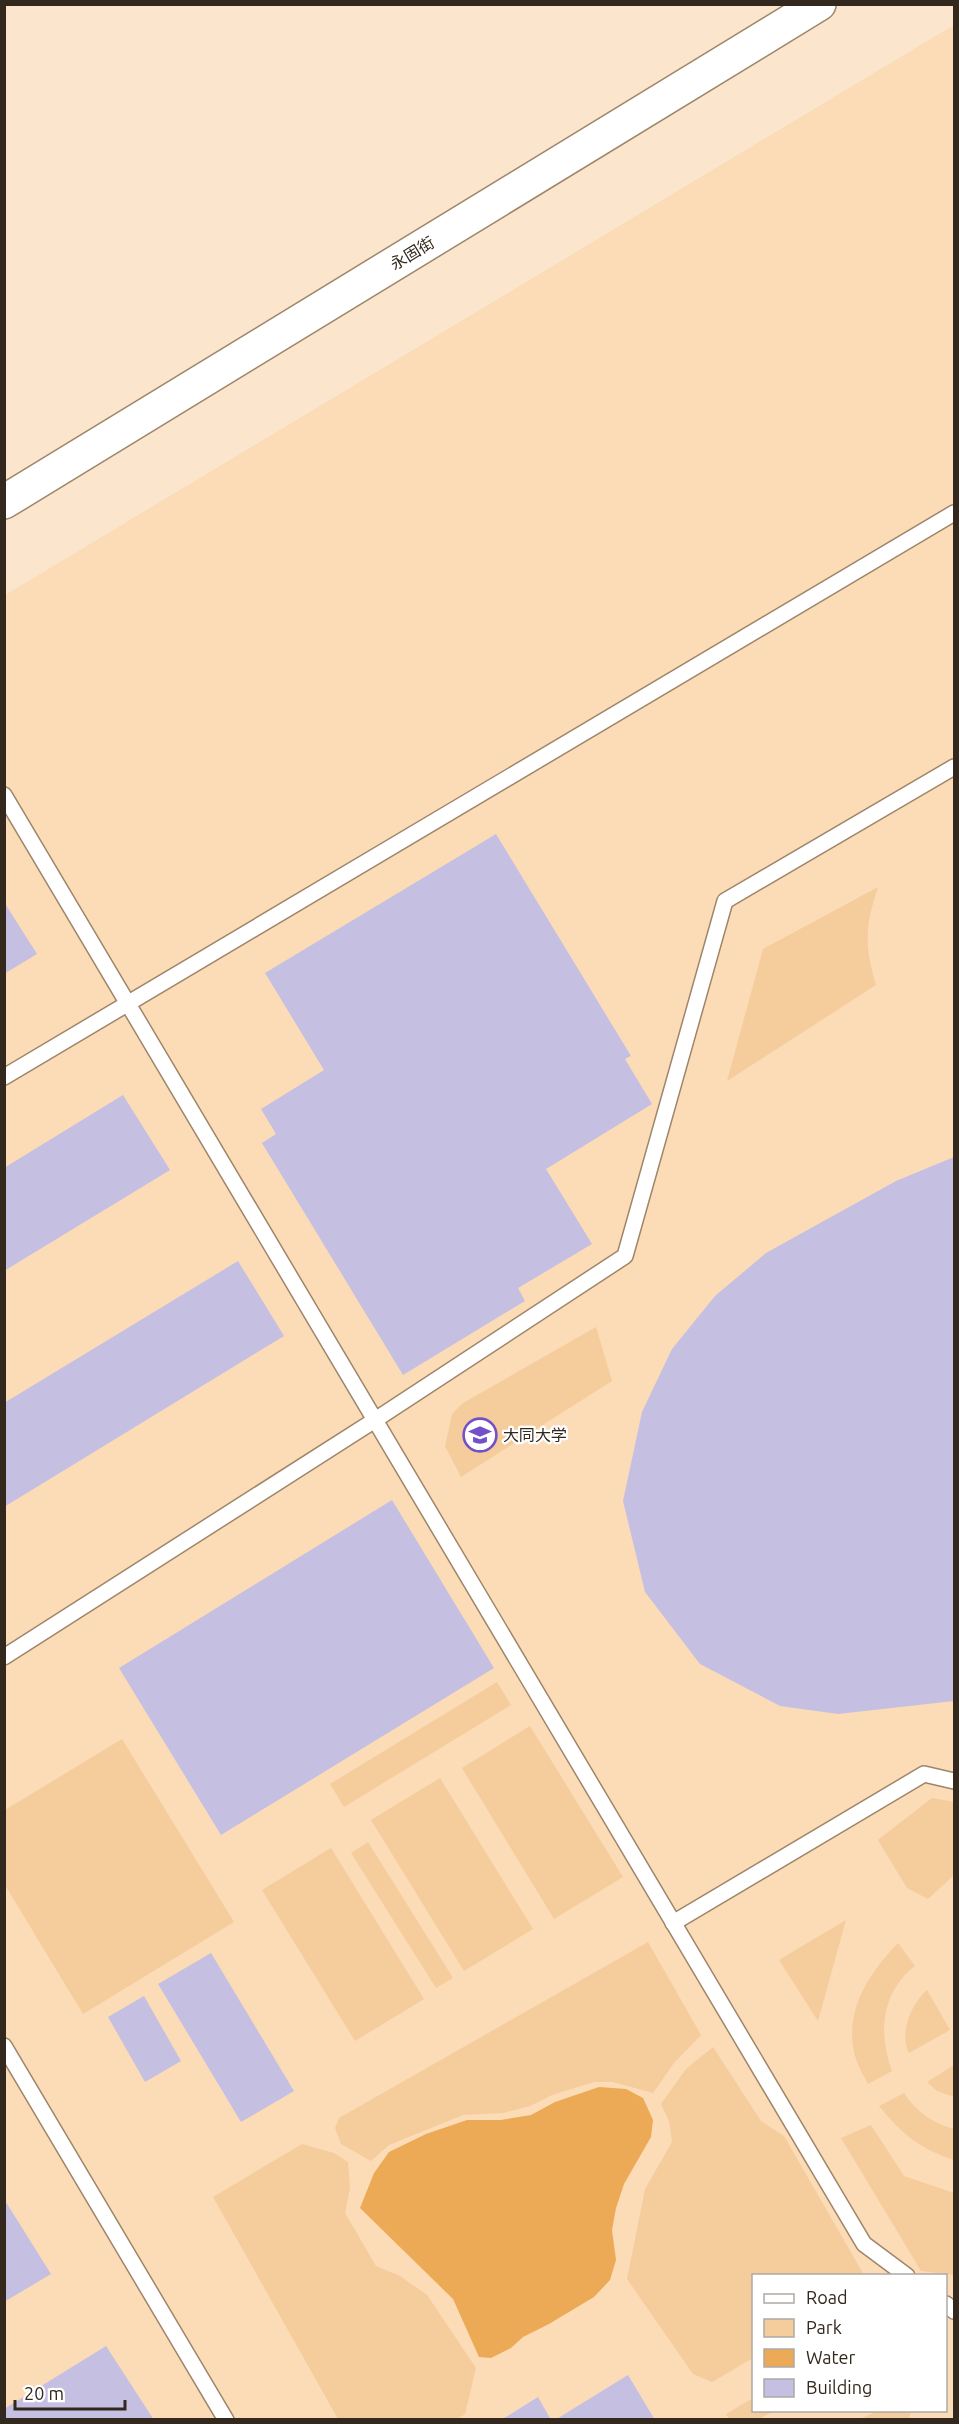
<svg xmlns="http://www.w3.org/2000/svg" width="959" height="2424" font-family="Ubuntu,'Noto Sans SC',sans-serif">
	<rect width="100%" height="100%" fill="#fbe5cd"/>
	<!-- built -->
	<path fill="#fcdbb7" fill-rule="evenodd" d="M954,25V2419L5,2420V595ZM754,2276H946V2410H754Z"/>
	<!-- green -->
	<g fill="#f5cc9c">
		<path d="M878,887C865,927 864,944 876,985L727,1081L763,949Z"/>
		<polygon points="596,1327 612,1381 461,1477 445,1446 452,1414 463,1403"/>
		<polygon points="497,1682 511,1705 344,1807 330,1784"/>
		<polygon points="530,1726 623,1877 554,1919 462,1768"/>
		<polygon points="122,1739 234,1922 83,2014 5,1885 5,1810"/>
		<polygon points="440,1778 533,1929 464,1971 371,1820"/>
		<polygon points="932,1798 954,1802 954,1875 928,1899 907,1888 878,1840"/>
		<polygon points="368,1842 453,1978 436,1988 351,1853"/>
		<polygon points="331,1848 424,1999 355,2041 262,1890"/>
		<polygon points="846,1920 818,2021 779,1960"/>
		<polygon points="648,1942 701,2035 674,2063 653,2093 613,2082 594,2082 552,2095 530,2106 503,2113 463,2115 389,2145 371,2161 341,2144 335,2128 339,2118"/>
		<path d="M898,1943L915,1966C881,1992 878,2034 892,2071L868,2084C864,2076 859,2068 856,2059C842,2014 868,1974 898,1943Z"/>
		<path d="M927,1990L950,2030L909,2053C899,2033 911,2004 927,1990Z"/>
		<polygon points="713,2047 761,2121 784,2136 864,2275 754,2276 753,2358 712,2382 693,2374 627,2279 645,2189 672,2142 669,2121 661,2104 686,2069"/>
		<polygon points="954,2065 954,2097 937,2091 927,2082"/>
		<path d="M904,2093C916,2112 933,2123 954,2129V2160C920,2149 902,2134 879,2106Z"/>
		<polygon points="871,2125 904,2176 954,2193 954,2275 921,2271 841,2138"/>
		<polygon points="302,2144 334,2153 348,2162 350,2188 345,2213 376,2266 400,2276 427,2295 476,2368 465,2414 456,2420 338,2419 213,2197"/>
		<polygon points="753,2398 754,2410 774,2411 759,2419 729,2419 726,2414"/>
		<polygon points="877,2411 877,2410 911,2411 909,2419 860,2419"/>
	</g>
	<!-- water -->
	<polygon fill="#ecaa56" points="599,2087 626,2089 643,2098 653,2120 651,2137 624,2184 616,2208 612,2230 616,2260 610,2280 594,2297 549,2324 523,2337 511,2348 491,2358 479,2357 453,2299 360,2208 374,2173 389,2152 426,2134 467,2120 501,2120 531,2115 555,2102"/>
	<!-- building -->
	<g fill="#c5bfe2">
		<polygon points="496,834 631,1056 625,1059 652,1104 546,1169 592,1244 518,1288 525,1301 403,1375 262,1143 276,1134 261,1109 324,1070 265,973"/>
		<polygon points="4,902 37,954 4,974"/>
		<polygon points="123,1095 170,1170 4,1271 4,1168"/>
		<polygon points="954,1157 954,1701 838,1714 780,1706 700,1664 645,1592 623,1501 642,1412 672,1349 715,1296 766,1253 896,1181"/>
		<polygon points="238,1261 284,1336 4,1507 4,1403"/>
		<polygon points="392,1500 494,1668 221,1835 119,1668"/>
		<polygon points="211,1953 294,2091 241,2122 158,1984"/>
		<polygon points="144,1996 181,2061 145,2082 108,2017"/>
		<polygon points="4,2199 51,2274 4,2302"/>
		<polygon points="106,2346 154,2420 4,2420 4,2409"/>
		<polygon points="628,2375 655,2420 555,2420"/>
		<polygon points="538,2397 551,2420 501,2420"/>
	</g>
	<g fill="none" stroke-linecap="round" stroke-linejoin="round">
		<defs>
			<g id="lane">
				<polyline points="4,795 864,2244 907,2276"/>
				<polyline points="4,1077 954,513"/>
				<polyline points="4,1657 375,1420 625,1256 725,901 954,767"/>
				<polyline points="673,1923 924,1774 954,1781"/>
				<polyline points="4,2046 226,2420"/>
				<polyline points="946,2304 954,2311"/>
			</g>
			<polyline id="secondary" points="4,502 819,4"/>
		</defs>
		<!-- lane casing -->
		<use href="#lane" stroke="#9e866a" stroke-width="18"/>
		<!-- secondary casing -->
		<use href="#secondary" stroke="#9e866a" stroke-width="36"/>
		<!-- lane -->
		<use href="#lane" stroke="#fff" stroke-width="15"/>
		<!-- secondary -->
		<use href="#secondary" stroke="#fff" stroke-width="33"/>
	</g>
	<!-- icons -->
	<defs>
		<symbol id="university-ring" viewBox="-11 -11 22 22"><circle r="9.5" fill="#fff" stroke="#7350c9" stroke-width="1.5"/><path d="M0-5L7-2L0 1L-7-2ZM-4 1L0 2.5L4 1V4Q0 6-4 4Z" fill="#7350c9"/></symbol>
	</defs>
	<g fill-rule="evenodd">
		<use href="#university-ring" x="461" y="1416" width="38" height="38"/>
	</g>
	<g text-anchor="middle" stroke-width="4.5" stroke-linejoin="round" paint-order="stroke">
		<!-- street labels -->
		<g font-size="16" fill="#32281d" stroke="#fff">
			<text transform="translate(412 253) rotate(-31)" y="6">永固街</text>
		</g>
		<!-- poi labels -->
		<g font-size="16" fill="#32281d" stroke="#fff" text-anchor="start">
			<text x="503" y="1441">大同大学</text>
		</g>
	</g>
	<!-- border -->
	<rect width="959" height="2424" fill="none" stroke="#32281d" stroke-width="12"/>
	<!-- legend -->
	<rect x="752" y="2274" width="195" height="138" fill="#ffffff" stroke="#ada9a5" stroke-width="1.5"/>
	<rect x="764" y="2294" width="30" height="9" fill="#ffffff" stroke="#ada9a5" stroke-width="1.5"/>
	<text x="806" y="2304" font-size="18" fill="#32281d">Road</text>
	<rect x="764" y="2319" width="30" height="18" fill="#f5cc9c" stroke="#ada9a5" stroke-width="1.5"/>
	<text x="806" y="2334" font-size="18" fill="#32281d">Park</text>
	<rect x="764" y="2349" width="30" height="18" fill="#ecaa56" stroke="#ada9a5" stroke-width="1.5"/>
	<text x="806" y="2364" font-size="18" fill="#32281d">Water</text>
	<rect x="764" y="2379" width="30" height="18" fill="#c5bfe2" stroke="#ada9a5" stroke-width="1.5"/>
	<text x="806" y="2394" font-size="18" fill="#32281d">Building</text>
	<!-- scale -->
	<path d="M15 2400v9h110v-9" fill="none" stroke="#32281d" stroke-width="3"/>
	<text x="24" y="2400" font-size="18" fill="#32281d" stroke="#ffffff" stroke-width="4.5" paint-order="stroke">20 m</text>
</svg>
